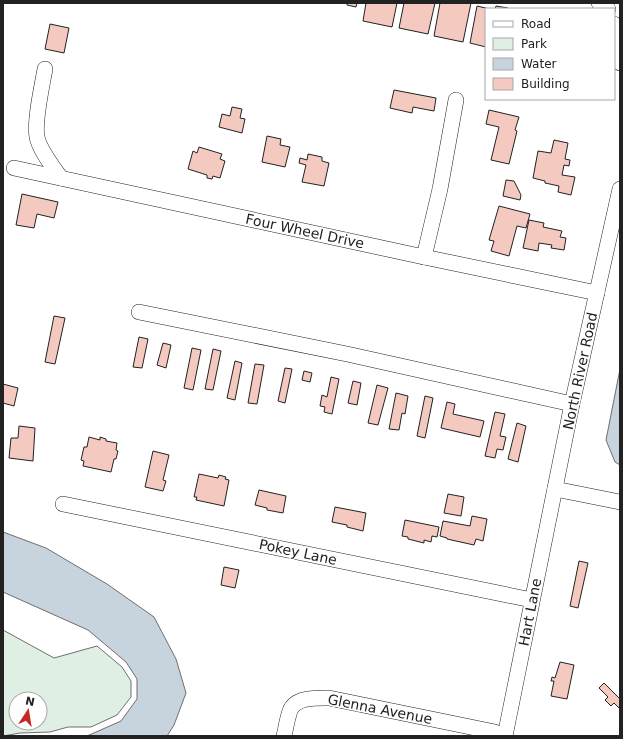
<svg xmlns="http://www.w3.org/2000/svg" width="623" height="739" font-family="'DejaVu Sans',sans-serif">
	<rect width="100%" height="100%" fill="#fff"/>
	<!-- green -->
	<path fill="#e0efe3" stroke="#6f6f6f" fill-rule="evenodd" d="M3,630L54,658L97,646L122,667L131,681V697L117,715L91,727H68L50,732L20,733L3,736ZM16,699H40V723H16Z"/>
	<!-- water -->
	<g fill="#c7d3dd" stroke="#6f6f6f">
		<polygon points="620,369 620,465 615,462 606,440"/>
		<polygon points="3,532 46,548 107,584 154,617 176,659 186,693 174,725 167,736 87,736 121,721 137,699 137,679 126,662 88,630 3,592"/>
	</g>
	<!-- building -->
	<g fill="#f3c9c0" stroke="#222">
		<polygon points="347,3 357,3 356,7 347,5"/>
		<polygon points="366,3 397,3 392,27 363,21"/>
		<polygon points="404,3 435,3 428,34 399,28"/>
		<polygon points="440,3 471,3 463,42 434,36"/>
		<polygon points="477,6 490,9 486,9 486,47 470,43"/>
		<polygon points="496,6 508,8 508,9 495,9"/>
		<polygon points="50,24 69,28 64,53 45,49"/>
		<polygon points="394,90 436,98 434,111 413,107 412,113 390,108"/>
		<polygon points="232,107 242,109 240,118 245,119 242,133 219,127 222,114 230,116"/>
		<polygon points="489,110 519,117 515,130 517,131 509,164 491,160 499,127 486,124"/>
		<polygon points="267,136 281,139 280,145 290,147 285,167 262,162"/>
		<polygon points="554,140 568,143 565,159 570,160 569,166 564,165 562,175 575,177 571,195 558,192 559,186 545,183 545,181 533,178 538,151 551,153"/>
		<polygon points="199,147 222,154 220,159 225,161 220,178 213,176 212,179 207,178 207,175 188,169 193,151 197,153"/>
		<polygon points="308,154 322,157 322,161 329,163 324,186 302,182 306,165 299,163 300,158 307,160"/>
		<polygon points="506,180 514,181 521,195 520,200 503,196"/>
		<polygon points="22,194 58,202 54,218 37,214 34,228 16,225"/>
		<polygon points="499,206 530,214 526,228 517,226 509,256 491,251 494,241 489,240"/>
		<polygon points="529,220 544,223 543,227 562,231 560,237 566,238 564,250 551,248 552,245 539,243 538,251 523,248"/>
		<polygon points="54,316 65,318 55,364 45,362"/>
		<polygon points="139,337 148,339 142,368 133,367"/>
		<polygon points="163,343 171,345 166,368 157,365"/>
		<polygon points="192,348 201,350 193,390 184,388"/>
		<polygon points="213,349 221,351 213,390 205,389"/>
		<polygon points="235,361 242,363 235,400 227,398"/>
		<polygon points="255,364 264,365 257,404 248,403"/>
		<polygon points="285,368 292,369 285,403 278,401"/>
		<polygon points="304,371 312,373 310,382 302,380"/>
		<polygon points="331,377 339,379 332,414 324,412 325,407 320,406 322,395 327,397"/>
		<polygon points="353,381 361,383 357,405 348,403"/>
		<polygon points="3,384 18,388 14,406 3,403"/>
		<polygon points="377,385 388,388 378,425 368,423"/>
		<polygon points="396,393 408,396 405,414 402,413 399,430 389,429"/>
		<polygon points="425,396 433,398 425,438 417,436"/>
		<polygon points="447,402 455,404 453,414 484,421 480,437 441,428"/>
		<polygon points="495,412 505,414 500,436 506,437 503,450 497,449 495,458 485,456"/>
		<polygon points="517,423 526,426 518,462 508,459"/>
		<polygon points="19,426 35,428 33,461 9,458 11,438 18,438"/>
		<polygon points="89,437 100,440 100,437 106,439 106,441 117,443 116,450 118,451 116,459 114,459 111,472 83,466 84,461 81,460 84,447 87,447"/>
		<polygon points="153,451 169,455 163,480 166,481 163,491 145,487"/>
		<polygon points="199,474 218,478 219,475 226,477 225,479 229,480 224,506 196,500 197,497 194,497"/>
		<polygon points="259,490 286,496 283,513 267,510 267,508 255,505"/>
		<polygon points="448,494 464,497 461,516 444,513"/>
		<polygon points="335,507 366,513 363,531 347,527 347,525 332,522"/>
		<polygon points="472,516 487,519 483,541 476,539 474,545 447,539 447,538 440,536 443,521 470,526"/>
		<polygon points="405,520 439,527 437,537 432,536 431,542 424,540 424,543 408,539 408,537 402,536"/>
		<polygon points="579,561 588,563 578,608 570,606"/>
		<polygon points="224,567 239,570 235,588 221,585"/>
		<polygon points="560,662 574,665 567,699 551,696 554,681 551,681 552,677 555,678"/>
		<polygon points="604,683 620,699 620,709 614,703 611,706 605,700 608,697 599,688"/>
	</g>
	<g fill="none" stroke-linecap="round" stroke-linejoin="round">
		<defs>
			<g id="minor">
				<polyline points="599,3 608,9"/>
				<polyline points="614,24 620,63"/>
				<path d="M45,69C42,86 34,122 37,137C39,148 54,169 61,178"/>
				<polyline points="14,168 424,257 597,293"/>
				<polyline points="424,257 440,189 456,100"/>
				<polyline points="139,312 347,354 572,404"/>
				<polyline points="555,489 620,502"/>
				<polyline points="63,504 532,600"/>
				<path d="M284,736C286,728 287,719 290,711C295,697 316,698 329,698L495,732L498,736"/>
				<polyline points="505,736 572,404 620,189"/>
			</g>
		</defs>
		<!-- minor casing -->
		<use href="#minor" stroke="#222" stroke-width="16"/>
		<!-- minor -->
		<use href="#minor" stroke="#fff" stroke-width="15"/>
	</g>
	<g text-anchor="middle" stroke-width="3" stroke-linejoin="round" paint-order="stroke">
		<!-- street labels -->
		<g font-size="14" fill="#222" stroke="#fff">
			<text transform="translate(305 231) rotate(12)" y="5">Four Wheel Drive</text>
			<text transform="translate(580 371) rotate(-78)" y="5">North River Road</text>
			<text transform="translate(298 552) rotate(12)" y="5">Pokey Lane</text>
			<text transform="translate(530 612) rotate(-79)" y="5">Hart Lane</text>
			<text transform="translate(380 709) rotate(11)" y="5">Glenna Avenue</text>
		</g>
	</g>
	<!-- border -->
	<rect width="623" height="739" fill="none" stroke="#222222" stroke-width="8"/>
	<!-- legend -->
	<rect x="485" y="8" width="130" height="92" fill="#ffffff" stroke="#a7a7a7"/>
	<rect x="493" y="21" width="20" height="6" fill="#ffffff" stroke="#a7a7a7"/>
	<text x="521" y="28" font-size="12" fill="#222222">Road</text>
	<rect x="493" y="38" width="20" height="12" fill="#e0efe3" stroke="#a7a7a7"/>
	<text x="521" y="48" font-size="12" fill="#222222">Park</text>
	<rect x="493" y="58" width="20" height="12" fill="#c7d3dd" stroke="#a7a7a7"/>
	<text x="521" y="68" font-size="12" fill="#222222">Water</text>
	<rect x="493" y="78" width="20" height="12" fill="#f3c9c0" stroke="#a7a7a7"/>
	<text x="521" y="88" font-size="12" fill="#222222">Building</text>
	<!-- north arrow -->
	<g transform="translate(28 711) rotate(12)"><circle r="19" fill="#ffffff" stroke="#a7a7a7"/>
	<path d="M0-3L7 15L0 10L-7 15Z" fill="#c62828"/>
	<text y="-6" font-size="11" font-weight="bold" text-anchor="middle" fill="#222222">N</text>
	</g>
</svg>
